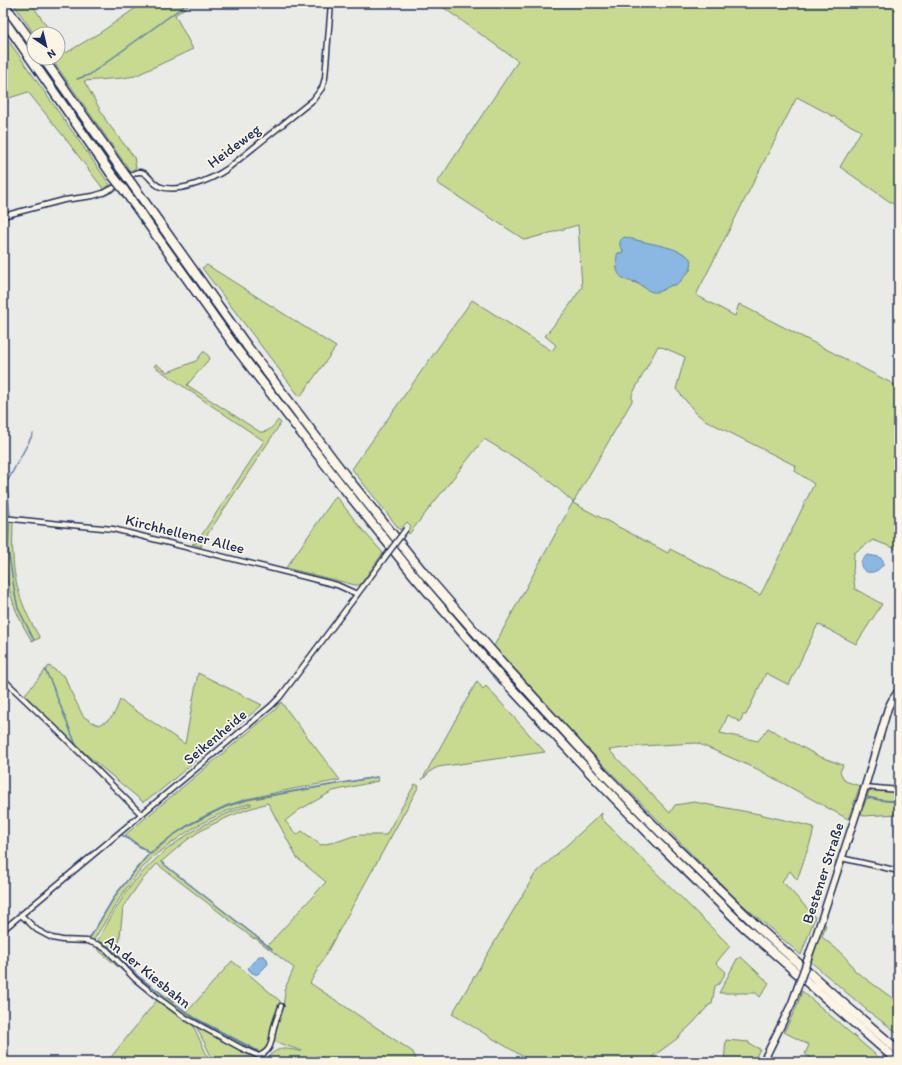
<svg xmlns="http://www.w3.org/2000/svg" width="902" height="1065" font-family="Itim,sans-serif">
	<rect width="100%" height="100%" fill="#eaeae6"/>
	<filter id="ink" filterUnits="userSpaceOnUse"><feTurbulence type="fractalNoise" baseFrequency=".025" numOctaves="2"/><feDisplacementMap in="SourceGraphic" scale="8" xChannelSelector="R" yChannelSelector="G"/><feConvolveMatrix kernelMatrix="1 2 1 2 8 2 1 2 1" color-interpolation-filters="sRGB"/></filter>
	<g filter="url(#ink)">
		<!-- green -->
		<g fill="#c7da8f" stroke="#718476" fill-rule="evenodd">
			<polygon points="13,3 31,3 52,34 34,34"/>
			<polygon points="143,3 192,3 175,15 193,49 135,76 122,78 84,81 107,122 134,157 136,168 130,171 51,58 58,58 58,42 66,53 101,32"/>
			<path d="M437,3H899V208L840,167L861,131L797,97L696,295L735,316L739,304L899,387V550L873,540L854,553L853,574L855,589L882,604L856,644L818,624L789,685L766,673L746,715H743L740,722L728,715L720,733L758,741L768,728L818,756L843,765L840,772L845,781L860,786L848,819L757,769L697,743L640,746L609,750L670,813L675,805L694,802L759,814L814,827L812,837L797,880L790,871L782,881L815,917L801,955L735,898L583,744L494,646L573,502L554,485L532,468L484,439L409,534L407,531L411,526L407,522L400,530L352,469L472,300L552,351L556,345L545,336L567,309L582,287L578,225L525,240L437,183L518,61ZM632,239L671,249L685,254L689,258L691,262V269L678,284L649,290C641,285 635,282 626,280L618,253H621L623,252V250L620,246ZM658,346L667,349L685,357L676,389L697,414L705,420L796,466L795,471L814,484L764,588L760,595L670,549L668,553L573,503L632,401V395Z"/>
			<polygon points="3,33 110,185 104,190 65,138 28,92 3,100 3,68 8,66 3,59"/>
			<polygon points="207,265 336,347 300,397 202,268"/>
			<path d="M203,352H205L210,358L187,385L260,432C268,433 274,426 278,420L281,423L201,544L202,547L192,544L197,542L264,441L187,389L154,366L156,364L167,372H168L196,361Z"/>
			<polygon points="336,496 360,527 383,553 360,585 355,585 286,568"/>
			<path d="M5,521H13C13,533 12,544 13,556C14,586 24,612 40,638L32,641C6,600 3,568 5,521Z"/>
			<path d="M49,666L65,677L69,688L83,716L92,722L99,725C114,718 114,715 120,700L185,744L198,673L262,705L156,794L143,802L86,754L26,698L25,695L26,693Z"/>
			<polygon points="477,681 483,689 486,686 545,752 438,767 432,770 422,780"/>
			<path d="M281,702L340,780C292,790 243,795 199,819C190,824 181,829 174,835L190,825L207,816L226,807L248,800L377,777L378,781L333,791L299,810L285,821L297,835L302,831L321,845L339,841L353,836L362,835H386L415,784L419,786L310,983L413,1052L417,1062H337L329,1060L317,1056L315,1061L316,1062H264C267,1057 276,1049 282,1049C288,1048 296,1051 302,1051L273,1041L283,1007L285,993L284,991L294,968L255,938L254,939L157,864L141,881L123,907L118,955L109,946L101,942L111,949L138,977L195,1019L258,1052L195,1018L187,1012L232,961L252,977L280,1001L279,1009L271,1042L262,1054H255L195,1022L146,987L99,943L98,940L100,936C109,921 117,906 127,891C156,851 204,819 251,805V803C220,812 195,825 169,845C163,850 155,854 150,860C127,883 112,911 95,938L93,941L88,940L116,895L137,867L148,855L153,853L172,836L150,853L125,835L275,710ZM268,803L297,858L326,882L268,945L272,948V949L161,862C172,853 184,841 197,833C219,820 243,810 268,803Z"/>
			<polygon points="874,790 899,792 899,801 882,800 867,797 869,791"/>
			<polygon points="867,798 886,801 899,802 899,814 863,816 861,813"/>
			<polygon points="602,813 601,818 730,946 716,963 726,972 719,984 715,986 712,1004 709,1005 693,1023 678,1037 678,1038 652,1057 678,1062 532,1062 452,1014 535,874"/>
			<path d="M823,924L826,925L822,937C834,947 848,957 855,971L899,1003V1034L868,1011L811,962Z"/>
			<polygon points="99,946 110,956 123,970 138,983 192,1023 210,1062 107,1062 157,1000 97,949"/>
			<polygon points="741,957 769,983 760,997 756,993 719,993 737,959"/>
			<polygon points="802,991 884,1062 817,1062 805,1054 809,1045 784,1032 797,1006"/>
			<polygon points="196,1026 257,1057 257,1058 256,1058 253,1061 249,1061 214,1062"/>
			<polygon points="726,1040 749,1042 749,1044 760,1049 753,1062 724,1062"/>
		</g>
		<!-- water -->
		<g fill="#8ab8e3" stroke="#5e81ae">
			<path d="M625,237C642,243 671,245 686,255C697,263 689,271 683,278C681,280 679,283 677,284C674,285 671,285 668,287C663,289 660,293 654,292C648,292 642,285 636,282C633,281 630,281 627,280C615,276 616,265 617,255L618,253H621L623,252V250L620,246C619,242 621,238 625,237Z"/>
			<path d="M868,555L879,557L883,560V565C868,583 851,563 868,555Z"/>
			<path d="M259,956H264L267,959L268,964L258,974C254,975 250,972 248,968L254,961Z"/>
		</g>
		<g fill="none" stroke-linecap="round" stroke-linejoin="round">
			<!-- stream -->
			<g stroke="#5e81ae" stroke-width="1.5">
				<polyline points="77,79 89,75 188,3"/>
				<polyline points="10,515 7,486 7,482 33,434"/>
				<polyline points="9,521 8,549 15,594 18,608 34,640"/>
				<polyline points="45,670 51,682 76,745"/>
				<polyline points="867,797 880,800 899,802"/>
				<polyline points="122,835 151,854"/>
				<polyline points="161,862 272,949"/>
				<polyline points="90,938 116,894 148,855 152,852 172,836 190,824 226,806 248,799 377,777"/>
				<polyline points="101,942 113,950 138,976 195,1018 258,1051"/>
			</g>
			<defs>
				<g id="street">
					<path d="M3,216L64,200L93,196L103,193L115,187L135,173C148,168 150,184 161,187C179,193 211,180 227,169L313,100L322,88L325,78L331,3"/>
					<polyline points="3,518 61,524 113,529 337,585 357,594"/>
					<polyline points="3,679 60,733 141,814"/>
					<polyline points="865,787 899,790"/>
					<polyline points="841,858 899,871"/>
					<path d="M21,915L37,930L52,938L62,940L87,941L99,945L107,950L135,979L157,997L186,1018L241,1048L259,1056C273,1050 271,1040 274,1027C276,1020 279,1013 281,1006"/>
					<polyline points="3,930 271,706 280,697 383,560"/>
				</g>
				<g id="secondary">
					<polyline points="818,930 864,790 888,708 892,700 899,690"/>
					<polyline points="763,1062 792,1003"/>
				</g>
				<g id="highway">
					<polyline points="3,3 34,45"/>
					<polyline points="3,19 112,175"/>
					<polyline points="43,58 121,169"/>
					<polyline points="132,184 247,346 345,475 423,572 504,665 603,773 666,838 761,930 844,1004 899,1051"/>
					<polyline points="124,190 239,352 338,481 416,578 497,673 596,779 658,843 743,926 899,1062"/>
				</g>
			</defs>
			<!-- street casing -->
			<use href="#street" stroke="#1b2f5e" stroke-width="7"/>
			<!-- secondary casing -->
			<use href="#secondary" stroke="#1b2f5e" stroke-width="9"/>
			<!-- highway casing -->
			<use href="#highway" stroke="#1b2f5e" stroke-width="11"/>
			<!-- street -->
			<use href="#street" stroke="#fcf5e5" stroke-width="4"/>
			<!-- secondary -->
			<use href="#secondary" stroke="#fcf5e5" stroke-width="6"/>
			<!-- highway -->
			<use href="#highway" stroke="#fcf5e5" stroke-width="8"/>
			<defs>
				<polyline id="street-bridge" points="383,560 406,529"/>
				<polyline id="secondary-bridge" points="792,1003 818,930"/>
				<g id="highway-bridge">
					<polyline points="121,169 132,184"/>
					<polyline points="112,175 124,190"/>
				</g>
			</defs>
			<!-- street-bridge casing -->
			<use href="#street-bridge" stroke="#1b2f5e" stroke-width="7" stroke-linecap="butt"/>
			<!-- secondary-bridge casing -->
			<use href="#secondary-bridge" stroke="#1b2f5e" stroke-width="9" stroke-linecap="butt"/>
			<!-- highway-bridge casing -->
			<use href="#highway-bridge" stroke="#1b2f5e" stroke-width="11" stroke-linecap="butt"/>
			<!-- street-bridge -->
			<use href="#street-bridge" stroke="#fcf5e5" stroke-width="4"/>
			<!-- secondary-bridge -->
			<use href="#secondary-bridge" stroke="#fcf5e5" stroke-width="6"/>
			<!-- highway-bridge -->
			<use href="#highway-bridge" stroke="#fcf5e5" stroke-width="8"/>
		</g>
	</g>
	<g text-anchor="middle" stroke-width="3.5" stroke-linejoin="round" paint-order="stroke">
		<!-- street labels -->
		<g font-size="15" fill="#1b2f5e" stroke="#fcf5e5">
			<text transform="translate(234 146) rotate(-37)" y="5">Heideweg</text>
			<text transform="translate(185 534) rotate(14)" y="5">Kirchhellener Allee</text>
			<text transform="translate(215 737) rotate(-40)" y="5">Seikenheide</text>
			<text transform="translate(823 873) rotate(-72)" y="5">Bestener Straße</text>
			<text transform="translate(148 972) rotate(39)" y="5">An der Kiesbahn</text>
		</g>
	</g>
	<!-- margin -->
	<rect width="902" height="1065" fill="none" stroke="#fcf5e5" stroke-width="16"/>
	<rect x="8" y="8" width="886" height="1049" fill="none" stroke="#1b2f5e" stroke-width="1.5" filter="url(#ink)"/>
	<!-- north arrow -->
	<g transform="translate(46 46) rotate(145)"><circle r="19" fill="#fcf5e5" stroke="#a2a6af"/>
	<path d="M0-3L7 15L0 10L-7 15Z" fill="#1b2f5e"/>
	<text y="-6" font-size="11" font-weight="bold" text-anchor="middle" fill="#1b2f5e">N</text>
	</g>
</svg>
